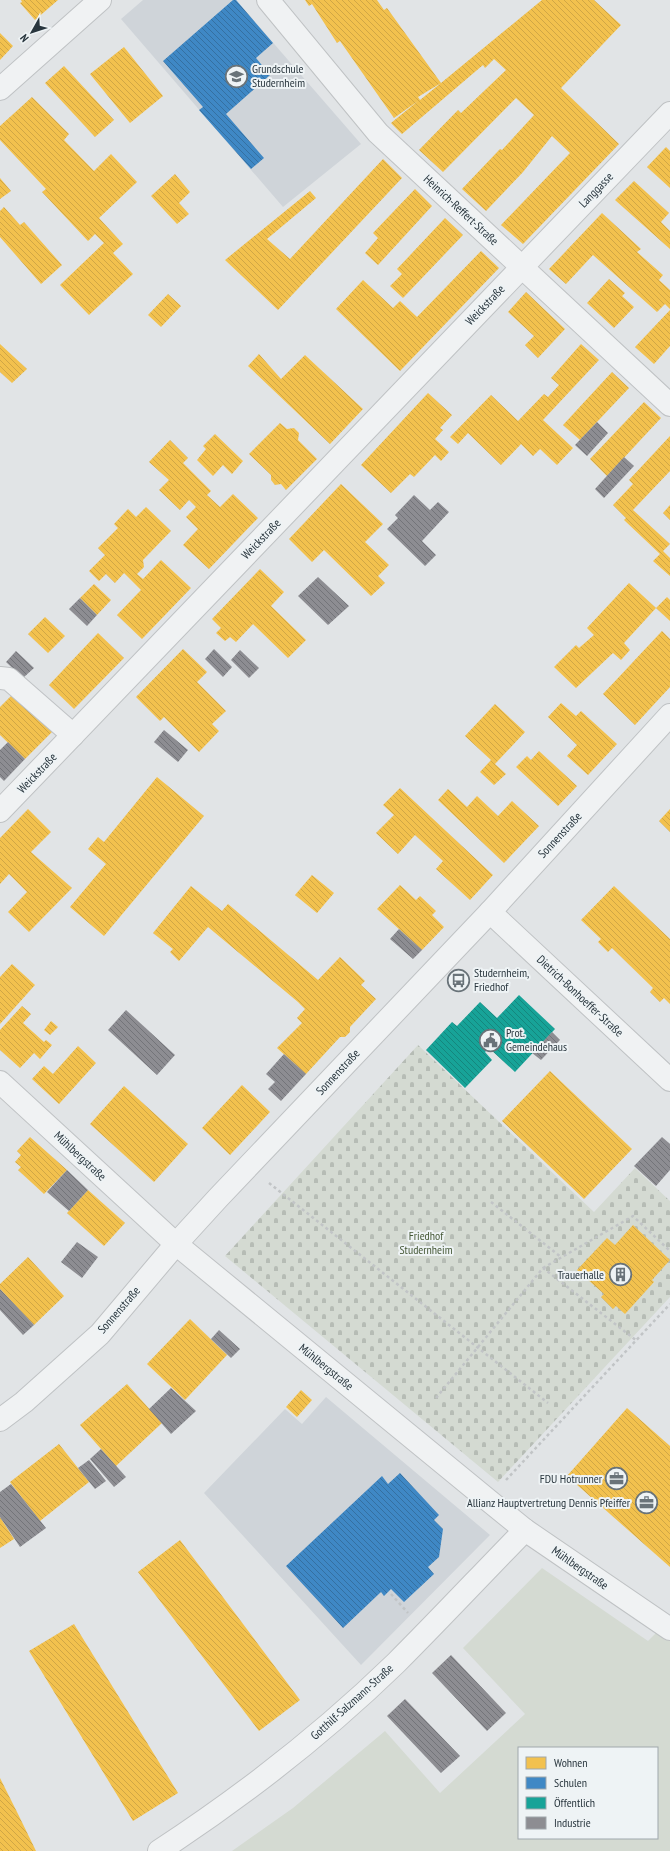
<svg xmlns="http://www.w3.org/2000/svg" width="670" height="1851" font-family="'PT Sans Narrow',sans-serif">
	<defs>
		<pattern id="cemetery-stones" width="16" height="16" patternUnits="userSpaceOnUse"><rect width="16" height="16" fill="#d4dad2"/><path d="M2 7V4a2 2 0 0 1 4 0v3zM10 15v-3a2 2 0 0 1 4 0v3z" fill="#b6bcb5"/></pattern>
		<pattern id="homes-back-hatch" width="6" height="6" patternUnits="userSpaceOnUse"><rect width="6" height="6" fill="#f2c14e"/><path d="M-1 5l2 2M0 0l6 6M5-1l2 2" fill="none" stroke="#d0a645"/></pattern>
		<pattern id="schools-back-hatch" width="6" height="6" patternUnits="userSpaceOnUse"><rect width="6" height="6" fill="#3f88c5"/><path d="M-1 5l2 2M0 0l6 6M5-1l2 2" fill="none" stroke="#3570a1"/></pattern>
		<pattern id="public-back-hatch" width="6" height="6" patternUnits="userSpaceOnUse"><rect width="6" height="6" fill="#17a398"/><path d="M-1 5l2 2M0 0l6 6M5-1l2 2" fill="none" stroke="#15867d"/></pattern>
		<pattern id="industry-back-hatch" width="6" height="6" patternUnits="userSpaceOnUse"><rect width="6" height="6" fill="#8d8d92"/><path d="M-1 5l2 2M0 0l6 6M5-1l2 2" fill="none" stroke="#737479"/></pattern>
	</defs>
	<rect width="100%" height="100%" fill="#e1e4e6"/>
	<!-- built -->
	<g fill="#cfd4d9">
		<polygon points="143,0 236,0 361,144 283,207 121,19"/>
		<polygon points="326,1397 490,1535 361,1665 204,1493 285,1409 302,1424"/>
	</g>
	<!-- grass -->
	<path fill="#d4dad2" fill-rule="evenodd" d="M542,1568L648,1641L670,1619V1851H232L293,1808L385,1731L440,1793L525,1714L463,1648ZM519,1748H657V1838H519Z"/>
	<!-- cemetery -->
	<polygon fill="url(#cemetery-stones)" points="418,1045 594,1212 635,1168 670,1201 670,1297 498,1482 225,1256"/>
	<!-- homes -->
	<g fill="url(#homes-back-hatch)" fill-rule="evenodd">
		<polygon points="21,0 58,0 35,20 20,3 22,2"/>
		<path d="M305,0H377L384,10L387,8L441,83L542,0H594L621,25L561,88L619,144L523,244L501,225L570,153L552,136L523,172L486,211L462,189L500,149L502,150L534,115L516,98L443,172L419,150L458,110L461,113L506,70L494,59L485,68L483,65L402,134L391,123L418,101L394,118L340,41L337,43L312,4L309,6ZM441,83L420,100L418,97Z"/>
		<polygon points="0,33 13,46 0,60"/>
		<polygon points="124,47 163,96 130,123 90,74"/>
		<polygon points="64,66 114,120 95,137 45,83"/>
		<polygon points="32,97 69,134 64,140 94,171 111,154 137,182 99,218 123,244 113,253 133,274 89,315 60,285 104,243 95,234 88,241 42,192 46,189 0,140 0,126"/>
		<polygon points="666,147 670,151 670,188 647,167"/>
		<polygon points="383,159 402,178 278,310 225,260 310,191 316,198 267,239 290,259"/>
		<polygon points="175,174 190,192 179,203 189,214 177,224 151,196"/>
		<polygon points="0,178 11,191 0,199"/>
		<polygon points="634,181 669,213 661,222 670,231 670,249 615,200"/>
		<polygon points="415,189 432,206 378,265 365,253 378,238 373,233"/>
		<polygon points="4,207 20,225 24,222 62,265 41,284 0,237 0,211"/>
		<polygon points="602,213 641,249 637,252 663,275 659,280 670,290 670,309 665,304 657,312 593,255 566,284 549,269"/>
		<polygon points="445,218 463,235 403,298 390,286 402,274 397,269"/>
		<polygon points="481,251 499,268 400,371 336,309 363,280 393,308 400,301 417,317"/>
		<polygon points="609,279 625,293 622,296 634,307 614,328 587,303"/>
		<polygon points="526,292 565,329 538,358 525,345 534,336 508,312"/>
		<polygon points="168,294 181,306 161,327 148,315"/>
		<polygon points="670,310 670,346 654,364 635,347"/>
		<polygon points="0,344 27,369 12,383 0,372"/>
		<polygon points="581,344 599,360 543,420 573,448 557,465 540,449 533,456 521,444 501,465 468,433 458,444 450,437 491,395 518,421 544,394 548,397 559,385 551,378"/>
		<polygon points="259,354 281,379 305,355 363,409 330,444 248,366"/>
		<polygon points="612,372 629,388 580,440 563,425"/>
		<polygon points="428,393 452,415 440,428 443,430 435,439 449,452 441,461 435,455 414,477 410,474 391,493 361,465"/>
		<polygon points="644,402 661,418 607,476 590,459"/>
		<polygon points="280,423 287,429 294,428 299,433 298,440 317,459 286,490 281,484 275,485 271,480 271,475 249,454"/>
		<polygon points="215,434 243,461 232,474 223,465 213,476 197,460 206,449 203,446"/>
		<polygon points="670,436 670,471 633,510 670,544 663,551 670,558 670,576 653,561 660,554 624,520 626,518 613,505 633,484 629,480"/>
		<polygon points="170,440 188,458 183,463 211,491 207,495 220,507 233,494 258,518 209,569 183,545 198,529 186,517 196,507 189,500 180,510 159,490 169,480 149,462"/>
		<polygon points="341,484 383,524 365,542 389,565 378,576 385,583 371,596 324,550 312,562 289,539"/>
		<polygon points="670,505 670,520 663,513"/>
		<polygon points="146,507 171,531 143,560 144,567 137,574 143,579 161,560 191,588 142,639 117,615 141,590 124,573 115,583 106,574 99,581 89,571 105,555 98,548 118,528 114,524 128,509 136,517"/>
		<polygon points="260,569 284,592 271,606 306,640 288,658 253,624 236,642 230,637 225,641 216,633 221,628 212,619"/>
		<polygon points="629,583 656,608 624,643 630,650 621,660 613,653 576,688 554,667 576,645 579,648 594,635 587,628"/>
		<polygon points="94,584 111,600 97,615 80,598"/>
		<polygon points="667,597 670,600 670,621 656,608"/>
		<polygon points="45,617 65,636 48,653 28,634"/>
		<polygon points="662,631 670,639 670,687 635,725 603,694"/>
		<polygon points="98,633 124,658 74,709 49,685"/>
		<polygon points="183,649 207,672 197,682 226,711 212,724 219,731 199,752 164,717 160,721 136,697"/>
		<polygon points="15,692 54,730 25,759 0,735 0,707"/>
		<polygon points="561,703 576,716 581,711 617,744 588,775 567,756 577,745 548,717"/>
		<polygon points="495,704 525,732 495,764 506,774 494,785 480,772 491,760 465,736"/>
		<polygon points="539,751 577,786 558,806 516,767 527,756 531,760"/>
		<polygon points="157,777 204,816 104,936 70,907 106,864 88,849 98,837 104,842"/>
		<polygon points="400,788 493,875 470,900 436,869 443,861 415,835 398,854 376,833 394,815 383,805"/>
		<polygon points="448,789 467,807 477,796 498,816 512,801 539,826 504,863 438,800"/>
		<polygon points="28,809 51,832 31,852 72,888 29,932 8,912 27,892 9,874 0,884 0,838"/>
		<polygon points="670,809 670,832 659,821"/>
		<polygon points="312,875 334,893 317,913 295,895"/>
		<polygon points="400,885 416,900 420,896 436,911 432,915 444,927 422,950 377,909"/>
		<polygon points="191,886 222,911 228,904 318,980 340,957 365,981 361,985 376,999 350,1027 350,1032 345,1037 340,1037 306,1074 277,1048 302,1023 297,1018 305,1009 298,1002 208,927 179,961 170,952 173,949 153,933"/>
		<polygon points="614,886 670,939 670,1004 664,998 660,1002 650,992 653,988 612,948 608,952 598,942 601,939 581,920"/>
		<polygon points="12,964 35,985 0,1024 0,977"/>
		<polygon points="22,1006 31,1014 23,1023 44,1042 46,1040 52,1045 40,1059 34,1053 20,1068 0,1050 0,1030"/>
		<polygon points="51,1021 58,1027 50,1035 44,1030"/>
		<polygon points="78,1046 96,1063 59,1104 32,1079 44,1066 53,1074"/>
		<polygon points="550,1071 632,1149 584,1199 502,1121"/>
		<polygon points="242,1085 270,1112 230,1155 202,1128"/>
		<polygon points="124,1086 188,1144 154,1182 90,1124"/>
		<polygon points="30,1137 67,1170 44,1194 18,1170 21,1167 15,1162 21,1155 17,1151"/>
		<polygon points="88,1190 125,1223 104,1246 67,1213"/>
		<polygon points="633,1225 670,1260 652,1280 654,1282 625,1314 616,1306 613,1309 601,1297 604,1294 577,1270 607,1238 615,1245"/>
		<polygon points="28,1257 64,1296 34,1325 0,1289 0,1284"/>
		<polygon points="190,1319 227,1355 185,1400 147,1364"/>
		<polygon points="127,1384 162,1423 116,1466 80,1425"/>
		<polygon points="301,1390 312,1400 297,1417 286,1407"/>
		<polygon points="627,1408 670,1446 670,1567 567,1476"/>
		<polygon points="59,1444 89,1482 40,1521 10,1482"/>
		<polygon points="0,1517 14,1539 0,1548"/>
		<polygon points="180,1540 300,1700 259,1731 138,1572"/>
		<polygon points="74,1624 178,1793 133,1821 29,1651"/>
		<polygon points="0,1778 18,1814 36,1851 0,1851"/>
	</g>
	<!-- schools -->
	<g fill="url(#schools-back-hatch)">
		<polygon points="233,0 236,0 273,43 256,58 270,75 226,114 264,158 251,169 199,110 203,107 163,61"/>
		<polygon points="400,1473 439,1515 434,1520 443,1529 439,1557 428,1567 434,1574 404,1602 391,1589 384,1596 381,1592 343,1628 286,1566 382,1476 388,1484"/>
	</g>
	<!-- public -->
	<polygon fill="url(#public-back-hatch)" points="519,995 555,1029 515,1072 489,1048 485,1052 492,1060 465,1088 426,1050 452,1022 457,1026 480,1002 497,1018"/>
	<!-- industry -->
	<g fill="url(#industry-back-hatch)">
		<polygon points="597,422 608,433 587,456 575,445"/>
		<polygon points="624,457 634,466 604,498 595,489"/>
		<polygon points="414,495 430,510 438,502 449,512 422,541 436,555 425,566 387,529 398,518 395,515"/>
		<polygon points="318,577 349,606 328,625 298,596"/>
		<polygon points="80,598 97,615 87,626 69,609"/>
		<polygon points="214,649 232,667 223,677 205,659"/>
		<polygon points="240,650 259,668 249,678 231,660"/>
		<polygon points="16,651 34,668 23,678 6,662"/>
		<polygon points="164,730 188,750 178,762 154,742"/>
		<polygon points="8,742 25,759 4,781 0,777 0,750"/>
		<polygon points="399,929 422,950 413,959 390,939"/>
		<polygon points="126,1010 175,1055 157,1075 108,1030"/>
		<polygon points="552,1032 560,1040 541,1060 532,1053"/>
		<polygon points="284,1054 306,1074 281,1101 268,1089 275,1082 266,1074"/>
		<polygon points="662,1137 670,1144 670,1170 656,1186 634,1166"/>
		<polygon points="67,1170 88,1190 69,1211 47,1192"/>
		<polygon points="77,1242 98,1257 82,1278 61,1262"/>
		<polygon points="0,1289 34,1325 23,1335 0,1310"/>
		<polygon points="219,1330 240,1349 231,1358 211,1339"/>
		<polygon points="171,1388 196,1411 171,1434 149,1409"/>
		<polygon points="101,1449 126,1477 114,1487 90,1459"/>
		<polygon points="89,1460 106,1481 95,1489 78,1468"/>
		<polygon points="11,1484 46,1528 20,1547 0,1517 0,1492"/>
		<polygon points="451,1655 506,1713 487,1731 432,1673"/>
		<polygon points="405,1699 460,1756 441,1773 387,1716"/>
	</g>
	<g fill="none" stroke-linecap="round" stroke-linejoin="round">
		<defs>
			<g id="minor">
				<polyline points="268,0 378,133 670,405"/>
				<polyline points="0,89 100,0"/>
				<polyline points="0,678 9,679 73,735"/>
				<polyline points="0,811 670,113"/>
				<polyline points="490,912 670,1080"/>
				<polyline points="0,1082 176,1244 488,1500 525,1530 670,1629"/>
				<polyline points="0,1420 24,1402 100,1334 176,1244 218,1198 490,912 670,715"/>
				<path d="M159,1851C243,1796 324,1733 396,1663C440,1619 482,1574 525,1530"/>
			</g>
		</defs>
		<!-- minor casing -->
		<use href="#minor" stroke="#bfc2c4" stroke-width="24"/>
		<!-- path -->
		<g stroke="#c1c4c6" stroke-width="2.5" stroke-dasharray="3 3" stroke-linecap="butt">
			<polyline points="269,1183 548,1403"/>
			<polyline points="491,1202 561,1257"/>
			<polyline points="543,1268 633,1216 670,1251"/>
			<polyline points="436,1398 543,1268 637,1341"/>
			<polyline points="506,1480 670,1304"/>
			<polyline points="391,1594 408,1613"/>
		</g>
		<!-- minor -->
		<use href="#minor" stroke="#f0f2f3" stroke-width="22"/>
	</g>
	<!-- icons -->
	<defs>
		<symbol id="school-ring" viewBox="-11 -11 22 22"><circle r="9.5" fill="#eef3f5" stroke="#697379" stroke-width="1.5"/><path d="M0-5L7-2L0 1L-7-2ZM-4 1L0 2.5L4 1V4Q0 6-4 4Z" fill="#697379"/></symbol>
		<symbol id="bus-ring" viewBox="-11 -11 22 22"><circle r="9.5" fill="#eef3f5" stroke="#697379" stroke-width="1.5"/><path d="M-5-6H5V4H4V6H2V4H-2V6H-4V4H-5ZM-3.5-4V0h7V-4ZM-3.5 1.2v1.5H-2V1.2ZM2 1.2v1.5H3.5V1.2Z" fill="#697379"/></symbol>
		<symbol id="civic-ring" viewBox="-11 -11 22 22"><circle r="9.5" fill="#eef3f5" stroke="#697379" stroke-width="1.5"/><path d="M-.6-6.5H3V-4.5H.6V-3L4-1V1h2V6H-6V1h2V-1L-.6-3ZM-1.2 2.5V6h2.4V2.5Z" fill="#697379"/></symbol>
		<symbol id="building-ring" viewBox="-11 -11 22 22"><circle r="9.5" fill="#eef3f5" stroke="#697379" stroke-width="1.5"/><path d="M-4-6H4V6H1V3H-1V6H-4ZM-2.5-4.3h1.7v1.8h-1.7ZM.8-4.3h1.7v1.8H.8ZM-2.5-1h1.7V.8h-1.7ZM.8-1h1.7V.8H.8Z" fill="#697379"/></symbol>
		<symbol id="office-ring" viewBox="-11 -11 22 22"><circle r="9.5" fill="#eef3f5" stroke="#697379" stroke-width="1.5"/><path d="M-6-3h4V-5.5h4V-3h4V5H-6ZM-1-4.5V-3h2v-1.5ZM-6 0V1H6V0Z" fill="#697379"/></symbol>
	</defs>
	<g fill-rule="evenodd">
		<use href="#school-ring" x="224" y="64" width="25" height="25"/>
		<use href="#bus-ring" x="446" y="968" width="25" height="25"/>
		<use href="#civic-ring" x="478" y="1028" width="25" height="25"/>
		<use href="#building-ring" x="608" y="1262" width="25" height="25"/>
		<use href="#office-ring" x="604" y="1466" width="25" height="25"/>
		<use href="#office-ring" x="634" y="1490" width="25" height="25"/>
	</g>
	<g text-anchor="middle" stroke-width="4" stroke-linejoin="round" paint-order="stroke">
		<!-- poi labels -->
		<g font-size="12" fill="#29363e" stroke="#eef3f5" text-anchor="start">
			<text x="252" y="73">Grundschule<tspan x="252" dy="14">Studernheim</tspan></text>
			<text x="474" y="977">Studernheim,<tspan x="474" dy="14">Friedhof</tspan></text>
			<text x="506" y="1037">Prot.<tspan x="506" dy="14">Gemeindehaus</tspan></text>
			<text x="604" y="1279" text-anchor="end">Trauerhalle</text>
			<text x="602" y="1483" text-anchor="end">FDU Hotrunner</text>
			<text x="630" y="1507" text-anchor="end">Allianz Hauptvertretung Dennis Pfeiffer</text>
		</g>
		<!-- street labels -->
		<g font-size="12" fill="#29363e" stroke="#eef3f5">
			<text transform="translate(596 190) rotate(-46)" y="4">Langgasse</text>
			<text transform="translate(461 210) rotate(43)" y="4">Heinrich-Reffert-Straße</text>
			<text transform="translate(485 305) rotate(-46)" y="4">Weickstraße</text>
			<text transform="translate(261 539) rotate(-46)" y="4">Weickstraße</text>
			<text transform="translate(37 773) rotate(-46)" y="4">Weickstraße</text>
			<text transform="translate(560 835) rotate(-47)" y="4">Sonnenstraße</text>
			<text transform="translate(580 996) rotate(43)" y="4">Dietrich-Bonhoeffer-Straße</text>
			<text transform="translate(338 1072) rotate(-47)" y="4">Sonnenstraße</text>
			<text transform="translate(80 1156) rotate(43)" y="4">Mühlbergstraße</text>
			<text transform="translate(119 1310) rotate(-49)" y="4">Sonnenstraße</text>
			<text transform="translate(326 1367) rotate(39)" y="4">Mühlbergstraße</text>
			<text transform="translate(580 1568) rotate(35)" y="4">Mühlbergstraße</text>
			<text transform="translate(352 1702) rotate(-42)" y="4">Gotthilf-Salzmann-Straße</text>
		</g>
		<!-- park labels -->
		<g font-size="12" fill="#465937" stroke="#eef3f5">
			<text x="426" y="1240">Friedhof<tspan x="426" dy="14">Studernheim</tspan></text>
		</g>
	</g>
	<!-- legend -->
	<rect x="518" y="1747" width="140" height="92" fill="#eef3f5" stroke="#9fa7ac"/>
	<rect x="526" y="1757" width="20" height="12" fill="#f2c14e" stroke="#9fa7ac"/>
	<text x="554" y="1767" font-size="12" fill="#29363e">Wohnen</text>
	<rect x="526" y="1777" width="20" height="12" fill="#3f88c5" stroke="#9fa7ac"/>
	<text x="554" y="1787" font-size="12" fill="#29363e">Schulen</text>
	<rect x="526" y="1797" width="20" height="12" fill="#17a398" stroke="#9fa7ac"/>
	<text x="554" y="1807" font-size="12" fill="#29363e">Öffentlich</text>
	<rect x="526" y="1817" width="20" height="12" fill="#8d8d92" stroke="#9fa7ac"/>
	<text x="554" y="1827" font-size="12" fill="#29363e">Industrie</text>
	<!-- north arrow -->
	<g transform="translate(32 32) rotate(231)" stroke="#eef3f5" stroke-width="3" paint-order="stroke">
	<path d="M0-3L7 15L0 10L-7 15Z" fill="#29363e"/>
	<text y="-6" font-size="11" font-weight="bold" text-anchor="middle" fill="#29363e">N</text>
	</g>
</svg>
